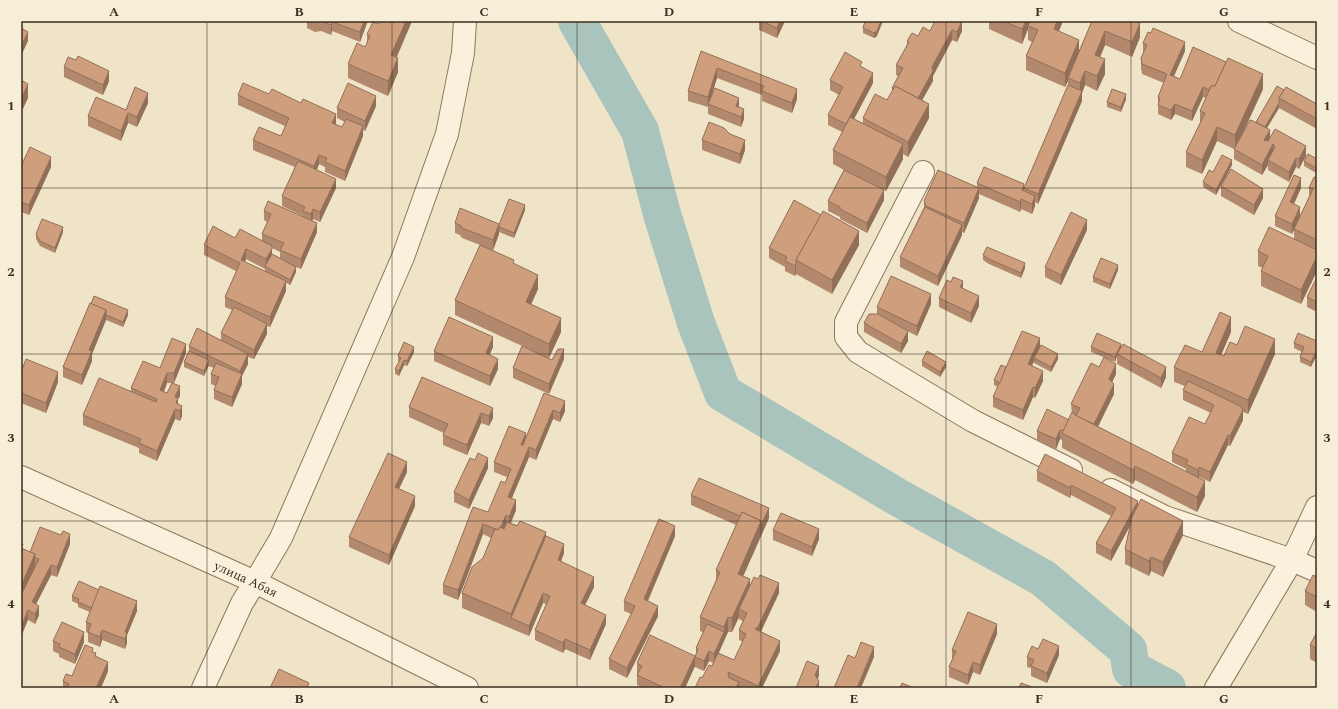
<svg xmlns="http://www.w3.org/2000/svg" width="1338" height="709" font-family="Spectral,serif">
	<rect width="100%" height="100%" fill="#f0e4c8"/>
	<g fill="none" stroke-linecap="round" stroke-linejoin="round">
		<!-- river -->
		<polyline stroke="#a9c4bc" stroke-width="38" points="577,21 640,131 662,214 696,323 723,393 899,498 1043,578 1128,650 1131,669 1167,688"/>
		<defs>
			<g id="minor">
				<polyline points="1239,21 1317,58"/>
				<polyline points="923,172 846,322 846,337 858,352 973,421 1071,470"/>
				<path id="s1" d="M21,477L255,582L467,688"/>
				<polyline points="1111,490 1165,517 1292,560 1216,688"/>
				<polyline points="1317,507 1292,560 1317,571"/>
				<polyline points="203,688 242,603 255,582 281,538 403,257 447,134 463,53 465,21"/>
			</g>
		</defs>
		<!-- minor casing -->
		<use href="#minor" stroke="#8d765c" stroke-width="24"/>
		<!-- minor -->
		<use href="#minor" stroke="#faf1dc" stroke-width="22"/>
	</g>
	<!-- wall -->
	<g fill="#b2896c" fill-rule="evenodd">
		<polygon points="307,21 367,21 367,23 360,42 332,31 331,35 321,31 315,32 307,28"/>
		<polygon points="380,21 412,21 397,57 398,72 388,96 348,78 348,64 365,47 367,43 367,34 378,24"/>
		<polygon points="759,21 785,21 777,38 759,30"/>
		<polygon points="865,21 877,36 874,38 863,33 863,28"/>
		<polygon points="935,21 963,21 962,23 962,31 957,42 952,40 933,76 933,81 922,100 929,118 908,157 903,154 903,159 886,191 884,190 884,200 867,233 840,219 840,217 828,211 828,201 844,170 833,164 833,150 842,132 828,125 828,115 839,95 830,90 830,80 862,67 873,83 854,119 863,123 863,118 887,100 892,91 892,88 898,76 896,75 896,65 907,45 907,41 930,31"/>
		<polygon points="989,21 1063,21 1059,31 1079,51 1092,21 1140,37 1132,57 1105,45 1100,57 1105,74 1097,91 1085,85 1082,93 1082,101 1038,204 1035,202 1035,206 1032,214 1021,209 1020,212 979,194 979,198 964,233 962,232 962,235 938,286 900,267 900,257 924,207 924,201 977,187 977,183 1024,188 1068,86 1068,81 1065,87 1026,70 1026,56 1032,42 1028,40 1028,29 1022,44 989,29"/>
		<polygon points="1143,43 1185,51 1174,76 1180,79 1263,89 1245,128 1256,122 1284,90 1317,104 1317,129 1279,108 1267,128 1270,138 1306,146 1299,169 1296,167 1289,182 1268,170 1268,165 1262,175 1234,159 1234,149 1217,141 1202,174 1186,167 1186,152 1200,124 1200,111 1206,98 1203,97 1192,121 1175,114 1171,120 1158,114 1158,97 1164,83 1142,74 1141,68 1141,58 1144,53 1143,52"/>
		<polygon points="701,51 797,99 792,113 762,101 762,95 717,78 712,94 739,107 744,119 741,127 708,114 708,107 688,101 688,91"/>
		<polygon points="64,67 109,81 103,95 64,77"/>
		<path d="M238,95L336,124V125L342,127L345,122L337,118V108L376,106L365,131L363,130V136L345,181L325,172V167L319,164L317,170L336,188L320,222L313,219L312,221L317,232L301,269L296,267V272L290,285L286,283V291L270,327L267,326V334L254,359L248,357V364L242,376V384L232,407L214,399V390L216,386L211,384V374L214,368L208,366L204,376L184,367V362L189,351V346L221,340V333L232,310L225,307V297L236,271L204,255V245L235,238L262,241V234L267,222L264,220V211L303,216L282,206V196L295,167L253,150V140L281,136L285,126L238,105ZM272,248L280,252V258L272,254ZM246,259L265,269V271L245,262Z"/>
		<polygon points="1126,99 1121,112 1107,107 1107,102"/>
		<polygon points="148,103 137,127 128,123 121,141 88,126 88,116 126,110"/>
		<polygon points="702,140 745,150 740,164 702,150"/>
		<polygon points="1317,148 1317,171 1316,173 1304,166 1304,161 1316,158 1316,150"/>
		<polygon points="1232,165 1216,195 1203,187 1203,182 1213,172"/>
		<polygon points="21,166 51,167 29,215 21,212"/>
		<polygon points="1317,178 1317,271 1301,304 1261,286 1261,271 1263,268 1258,266 1258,251 1294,239 1294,229 1309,197 1309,188"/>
		<polygon points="1221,186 1263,198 1254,215 1221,196"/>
		<polygon points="1301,188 1294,204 1300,217 1292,234 1275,226 1275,216"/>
		<polygon points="525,210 514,238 499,232 499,234 493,250 514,264 538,289 531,304 561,332 549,358 552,360 564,359 549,394 513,378 513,368 533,351 455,315 455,300 480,245 462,238 460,235 455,233 455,223 499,224"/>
		<polygon points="1087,230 1061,285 1045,277 1045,267"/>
		<polygon points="63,232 55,253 40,246 36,239 36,234"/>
		<polygon points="859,245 832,294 796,274 795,276 785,271 785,267 769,258 769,248"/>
		<polygon points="983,255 1025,268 1021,278 989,264 983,260"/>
		<polygon points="1118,270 1110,289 1093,282 1093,277"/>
		<polygon points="1317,277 1317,312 1307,307 1307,297"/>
		<polygon points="963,288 979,306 971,323 939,307 939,298"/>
		<polygon points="90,303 128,315 123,327 106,320 92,354 92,361 82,385 63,377 63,367"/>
		<polygon points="931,304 917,336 907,331 908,341 901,353 864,332 864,323 877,314 877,307"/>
		<polygon points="1231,332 1221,355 1224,356 1237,345 1275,354 1248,414 1243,412 1243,420 1230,446 1228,445 1210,482 1199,477 1199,478 1205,496 1197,512 1135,480 1133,484 1062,448 1062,440 1060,439 1056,449 1037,441 1037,431 1069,420 1072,414 1071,404 1099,367 1116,374 1112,382 1114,394 1098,427 1186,472 1186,469 1172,462 1172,453 1205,424 1211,413 1183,400 1183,390 1185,386 1174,382 1174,367 1202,352"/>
		<polygon points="1317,341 1311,367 1300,362 1300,357 1302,352 1294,348 1294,343"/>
		<polygon points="493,347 489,355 498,369 490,386 434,361 434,351"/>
		<polygon points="1040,347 1058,359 1051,372 1034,363 1034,361 1032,366 1043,381 1035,398 1033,397 1023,420 993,407 993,397 998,387 994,385 994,380 1006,367"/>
		<polygon points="1091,347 1121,348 1166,377 1161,388 1117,364 1117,356 1115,362 1091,352"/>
		<polygon points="414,352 407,366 404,365 399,376 395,374 395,369 399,362 398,361 398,356"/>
		<path d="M186,353L174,383H172L180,396L178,399V404L182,416L180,421L175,419L157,461L139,453V448L83,425V415L131,391V388L160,368ZM167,383H172L167,393L164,392Z"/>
		<polygon points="922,361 946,367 940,377 922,366"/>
		<polygon points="21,372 58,382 46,413 21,403"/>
		<polygon points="422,377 493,418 489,426 481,423 467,455 443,445 443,435 444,433 409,417 409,407"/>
		<polygon points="544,393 565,411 560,422 553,419 536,460 529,457 512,498 516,510 511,523 546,536 564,553 561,561 594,587 585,605 606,624 590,660 565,649 563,653 535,640 535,630 546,604 543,603 529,636 462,608 462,593 483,558 491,538 483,534 458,600 443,594 443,585 488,512 505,483 507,477 494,472 494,462 526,439"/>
		<polygon points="475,460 488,468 469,509 454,502 454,492"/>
		<polygon points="1037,471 1138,506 1183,535 1163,577 1151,571 1149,576 1125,564 1125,549 1130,526 1111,561 1096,553 1096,543 1111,516 1071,495 1070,498 1037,481"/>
		<polygon points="407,472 399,489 415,506 389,565 349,547 349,537"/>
		<path d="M691,495L769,518L743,576L750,587L779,593L761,632L780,651L762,688H741L739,687V688L702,678L712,666L713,663L709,661L704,671L695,667V666L685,688H644L637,685V675L638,674L637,673V663L695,656L696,655V648L703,632L700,631V617L716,580V570L736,525L691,505ZM739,617V619L743,621L739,630V640L743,642L734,660L718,653L728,632H732Z"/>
		<polygon points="773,530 819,539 812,556 773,540"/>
		<polygon points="675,536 648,601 658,616 627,678 609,669 609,659 631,614 624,611 624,601"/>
		<polygon points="70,544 57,577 51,575 36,604 39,615 35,624 28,620 23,549 30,552"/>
		<polygon points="1317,577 1317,612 1305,605 1305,591"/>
		<polygon points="72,596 137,611 127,635 127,643 125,649 102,640 100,647 88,642 88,633 86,632 86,622 90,612 78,607 78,604 72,601"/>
		<polygon points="1317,632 1317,663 1310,659 1310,645"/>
		<polygon points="997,634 980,675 973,672 968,685 949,677 949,667 952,660 952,650"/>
		<polygon points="53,641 84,642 75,664 59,657 59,654 53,651"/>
		<polygon points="1038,649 1059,655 1047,683 1031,676 1031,668 1027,667 1027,657"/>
		<polygon points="93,652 108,671 101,688 63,688 63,681 72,676"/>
	</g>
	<!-- shaded-wall -->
	<g fill="#916f58">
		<polygon points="364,21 367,21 367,23 360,42 360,32"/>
		<polygon points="406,21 412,21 391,69 391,55"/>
		<polygon points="780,21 785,21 777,38 777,28"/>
		<polygon points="881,21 883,21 877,36 874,38 874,33"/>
		<polygon points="959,21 963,21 962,23 962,31 957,42 957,32"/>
		<polygon points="1026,21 1032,21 1028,26 1028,29 1022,44 1022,29"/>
		<polygon points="1057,21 1063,21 1054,43 1054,29"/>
		<polygon points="332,22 332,31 331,35 331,25"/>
		<polygon points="1140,23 1140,37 1132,57 1132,42"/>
		<polygon points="952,30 952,40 933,76 933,81 916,111 916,101 932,67"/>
		<polygon points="1105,31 1105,45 1095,69 1095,55"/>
		<polygon points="28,32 28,41 21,56 21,46"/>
		<polygon points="1079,40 1079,54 1068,78 1068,81 1065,87 1065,73"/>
		<polygon points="1185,42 1185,51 1170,85 1170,75"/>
		<polygon points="398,58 398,72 388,96 388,81"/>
		<polygon points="1105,59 1105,74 1097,91 1097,76"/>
		<polygon points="717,68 717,78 709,104 708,104 708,107 708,97"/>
		<polygon points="109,71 109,81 103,95 103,85"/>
		<polygon points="1085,71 1085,85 1082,93 1082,101 1038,204 1038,194 1080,96 1080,83"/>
		<polygon points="873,73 873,83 846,134 846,124"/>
		<polygon points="1263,74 1263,89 1235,150 1235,135"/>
		<polygon points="28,84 28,98 21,113 21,99"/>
		<polygon points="1203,87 1203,97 1192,121 1192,111"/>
		<polygon points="797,89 797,99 792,113 792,103"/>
		<polygon points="148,93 148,103 137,127 137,117"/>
		<polygon points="1126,94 1126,99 1121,112 1121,107"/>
		<polygon points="376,96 376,106 365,131 365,121"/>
		<polygon points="739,98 739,108 736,116 736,106"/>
		<polygon points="1279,103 1279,108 1262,136 1262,131"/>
		<polygon points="929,104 929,118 908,157 908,142"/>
		<polygon points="1175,104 1175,114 1171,120 1171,110"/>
		<polygon points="744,109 744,119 741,127 741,117"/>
		<polygon points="128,113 128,123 121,141 121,131"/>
		<polygon points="336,114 336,124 332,133 332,123"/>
		<polygon points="363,126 363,136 345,181 345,171"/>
		<polygon points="1217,127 1217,141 1202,174 1202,160"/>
		<polygon points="1270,130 1270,140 1264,149 1264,140"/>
		<polygon points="745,140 745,150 740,164 740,154"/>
		<polygon points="903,144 903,159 886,191 886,177"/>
		<polygon points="1273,144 1273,154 1268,160 1268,165 1262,175 1262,165"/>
		<polygon points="1306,146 1306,156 1299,169 1299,159"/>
		<polygon points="319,155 319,164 314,176 314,166"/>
		<polygon points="51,157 51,167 29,215 29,205"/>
		<polygon points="1296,158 1296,167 1289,182 1289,172"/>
		<polygon points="1232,160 1232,165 1216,195 1216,190"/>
		<polygon points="1301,178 1301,188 1290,212 1290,202"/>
		<polygon points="336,179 336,188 320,222 320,212"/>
		<polygon points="1024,184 1024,194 1022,190"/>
		<polygon points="979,188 979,198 964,233 964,223"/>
		<polygon points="1263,189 1263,198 1254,215 1254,205"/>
		<polygon points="884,190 884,200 867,233 867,223"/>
		<polygon points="1035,196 1035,206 1032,214 1032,204"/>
		<polygon points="1021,199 1021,209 1020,212 1020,202"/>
		<polygon points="525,205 525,210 514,238 514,233"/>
		<polygon points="1300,207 1300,217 1292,234 1292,224"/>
		<polygon points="313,209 313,219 311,224 311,214"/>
		<polygon points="1087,220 1087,230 1061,285 1061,275"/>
		<polygon points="317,223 317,232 301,269 301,259"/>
		<polygon points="499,224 499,234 493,250 493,240"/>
		<polygon points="962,225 962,235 938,286 938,276"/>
		<polygon points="63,227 63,232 55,253 55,248"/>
		<polygon points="859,231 859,245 832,294 832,280"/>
		<polygon points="272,246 272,256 266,267 266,259"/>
		<polygon points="246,249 246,259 241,270 241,260"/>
		<polygon points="1317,256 1317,271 1301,304 1301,290"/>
		<polygon points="1025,263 1025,268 1021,278 1021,273"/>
		<polygon points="796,264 796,274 795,276 795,266"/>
		<polygon points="1118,265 1118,270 1110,289 1110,284"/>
		<polygon points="296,267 296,272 290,285 290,280"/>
		<polygon points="538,275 538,289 526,316 526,302"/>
		<polygon points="286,281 286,291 270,327 270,317"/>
		<polygon points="963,281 963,291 960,287"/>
		<polygon points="931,294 931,304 917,336 917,326"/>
		<polygon points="979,296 979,306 971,323 971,313"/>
		<polygon points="106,310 106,320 92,354 92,361 82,385 82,375 89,350"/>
		<polygon points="128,310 128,315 123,327 123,322"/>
		<polygon points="1231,317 1231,332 1216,367 1216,353"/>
		<polygon points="561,318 561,332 549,358 549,344"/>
		<polygon points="267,324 267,334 254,359 254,350"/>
		<polygon points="908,331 908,341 901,353 901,344"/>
		<polygon points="493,337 493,347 486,363 486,353"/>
		<polygon points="1040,338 1040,348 1034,358 1034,361 1028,374 1028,364"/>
		<polygon points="1275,339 1275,354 1248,414 1248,400"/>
		<polygon points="186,344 186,353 174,383 174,373"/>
		<polygon points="1121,344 1121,349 1117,354 1117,356 1115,362 1115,357"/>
		<polygon points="414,347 414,352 407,366 407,361"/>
		<polygon points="564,349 564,359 549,394 549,384"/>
		<polygon points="1317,350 1317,355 1311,367 1311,362"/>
		<polygon points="248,354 248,364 242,376 242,384 232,407 232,397 240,379 240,371"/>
		<polygon points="1058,354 1058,359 1051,372 1051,367"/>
		<polygon points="498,359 498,369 490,386 490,376"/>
		<polygon points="209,360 209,365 204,376 204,371"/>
		<polygon points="404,360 404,365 399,376 399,371"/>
		<polygon points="946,362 946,367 940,377 940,372"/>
		<polygon points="1116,364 1116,374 1109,389 1109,379"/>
		<polygon points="1166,367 1166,377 1161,388 1161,378"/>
		<polygon points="1043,371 1043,381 1035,398 1035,388"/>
		<polygon points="58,372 58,382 46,413 46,403"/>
		<polygon points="167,373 167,383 160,400 160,390"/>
		<polygon points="1114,384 1114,394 1092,438 1092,428"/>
		<polygon points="180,386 180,396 178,399 178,408 177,410 175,397"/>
		<polygon points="1033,387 1033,397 1023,420 1023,410"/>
		<polygon points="565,401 565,411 560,422 560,413"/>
		<polygon points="182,406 182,416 180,421 180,411"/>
		<polygon points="493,408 493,418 489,426 489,416"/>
		<polygon points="175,409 175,419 157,461 157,451"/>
		<polygon points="553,410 553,419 536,460 536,450"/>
		<polygon points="1243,410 1243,420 1230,446 1230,436"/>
		<polygon points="481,413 481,423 467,455 467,445"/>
		<polygon points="1060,430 1060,439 1056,449 1056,439"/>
		<polygon points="526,433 526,442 521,455 521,445"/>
		<polygon points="1228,435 1228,445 1210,482 1210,472"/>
		<polygon points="529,447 529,457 508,507 508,497"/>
		<polygon points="488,458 488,468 469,509 469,500"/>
		<polygon points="407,462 407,472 395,497 395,487"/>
		<polygon points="1135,466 1135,480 1133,484 1133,470"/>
		<polygon points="1199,467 1199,477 1198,480 1198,470"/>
		<polygon points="1205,481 1205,496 1197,512 1197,497"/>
		<polygon points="1071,485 1071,495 1070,498 1070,488"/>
		<polygon points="415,496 415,506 389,565 389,555"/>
		<polygon points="516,500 516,510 509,527 509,517"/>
		<polygon points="1138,501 1138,511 1111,561 1111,551"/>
		<polygon points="769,508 769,518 738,588 738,574 761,521"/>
		<polygon points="506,515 506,525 499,541 499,531"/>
		<polygon points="1183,521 1183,535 1163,577 1163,562"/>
		<polygon points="483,524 483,534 458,600 458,590"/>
		<polygon points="675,526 675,536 644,609 644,599"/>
		<polygon points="819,529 819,539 812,556 812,547"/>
		<polygon points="546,532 546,546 511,618 511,614"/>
		<polygon points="70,534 70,544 57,577 57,567"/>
		<polygon points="564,544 564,553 558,570 558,560"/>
		<polygon points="35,554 35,569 21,600 21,586"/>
		<polygon points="1151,557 1151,571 1149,576 1149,561"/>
		<polygon points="51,565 51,575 32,612 32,602"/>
		<polygon points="594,577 594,587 581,613 581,603"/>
		<polygon points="750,579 750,593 739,609 739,617 732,632 732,618"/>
		<polygon points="779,583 779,593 758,637 755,629"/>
		<polygon points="543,593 543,603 529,636 529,626"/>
		<polygon points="137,601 137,611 127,635 127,643 125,649 125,632"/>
		<polygon points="39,606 39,615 35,624 35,614"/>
		<polygon points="658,606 658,616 627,678 627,668"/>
		<polygon points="28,610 28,620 21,637 21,627"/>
		<polygon points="606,615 606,624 590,660 590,650"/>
		<polygon points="728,617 728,632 714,664 714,654 724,632 724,627"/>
		<polygon points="997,624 997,634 980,675 980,665"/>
		<polygon points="102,630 102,640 100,647 100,637"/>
		<polygon points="84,632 84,642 75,664 75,654"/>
		<polygon points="565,639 565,649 563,653 563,643"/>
		<polygon points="780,641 780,651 762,688 758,688 758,686"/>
		<polygon points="1059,646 1059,655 1047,683 1047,673"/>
		<polygon points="874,647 874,657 861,688 857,688"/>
		<polygon points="709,651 709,661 704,671 704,661"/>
		<polygon points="695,656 695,666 685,688 680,688"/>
		<polygon points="108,662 108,671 101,688 96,688"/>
		<polygon points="973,662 973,672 968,685 968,675"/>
		<polygon points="819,666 819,676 815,685 815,675"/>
		<polygon points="819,681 819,688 816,688"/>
		<polygon points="739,682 739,688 736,688"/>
	</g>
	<!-- building -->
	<g fill="#cf9f7d" stroke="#916f58">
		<polygon points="313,21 364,21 360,32 332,22 331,25 321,21 315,22"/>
		<polygon points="380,21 406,21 391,55 398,58 388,81 348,64 357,43 365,47 370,36 367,34 373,22 378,24"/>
		<polygon points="761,21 780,21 777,28"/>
		<polygon points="865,21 881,21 877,31 874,33 863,28"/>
		<polygon points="935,21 962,21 957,32 952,30 932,67 933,71 918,98 895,86 893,89 892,88 903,68 896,65 909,42 907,41 912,33 918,36 923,27 930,31"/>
		<polygon points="1003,21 1026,21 1022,29"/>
		<polygon points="1030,21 1057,21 1054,29 1079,40 1065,73 1026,56 1038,30 1028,26"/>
		<polygon points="1092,21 1136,21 1140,23 1132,42 1105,31 1095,55 1105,59 1097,76 1085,71 1080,83 1068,78"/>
		<polygon points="21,28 28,32 21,46"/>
		<polygon points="1153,28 1185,42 1170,75 1180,79 1193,47 1226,62 1215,86 1211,86 1209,90 1203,87 1192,111 1175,104 1171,110 1158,105 1160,98 1158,97 1167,74 1142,64 1141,58 1147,45 1143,43 1148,32 1151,33"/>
		<polygon points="701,51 797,89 792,103 762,91 764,86 717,68 708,97 688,91"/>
		<polygon points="845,52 862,62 860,66 873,73 846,124 828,115 843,87 830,80"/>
		<polygon points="78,56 109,71 103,85 64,67 68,57 76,60"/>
		<polygon points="1228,58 1263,74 1235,135 1217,127 1202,160 1186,152 1205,113 1200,111 1211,86 1215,86"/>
		<polygon points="21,80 28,84 21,99"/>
		<polygon points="243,83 269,94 272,89 301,103 303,99 336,114 332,123 342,127 346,119 363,126 345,171 325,162 327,158 319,155 314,166 253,140 259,127 281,136 289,118 238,95"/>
		<polygon points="348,83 376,96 365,121 337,108"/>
		<polygon points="1068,85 1082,91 1038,194 1024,188"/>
		<polygon points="895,86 929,104 908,142 863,118 875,94 887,100"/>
		<polygon points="1277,86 1284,90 1279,98 1279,103 1265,127 1256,122"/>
		<polygon points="135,87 148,93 137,117 128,113 121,131 88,116 96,97 126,110"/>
		<polygon points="1286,87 1317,104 1317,119 1279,98"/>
		<polygon points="715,88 739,98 736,106 744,109 741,117 708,104"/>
		<polygon points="1112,89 1126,94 1121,107 1107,102"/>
		<polygon points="850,117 903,144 886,177 833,150"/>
		<polygon points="1250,120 1253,121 1270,130 1264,140 1268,141 1275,129 1306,146 1299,159 1296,158 1289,172 1268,160 1275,147 1273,144 1262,165 1234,149"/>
		<polygon points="709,122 724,128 730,134 745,140 740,154 702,140"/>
		<polygon points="30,147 51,157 29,205 21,202 21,166"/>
		<polygon points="1308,154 1317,159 1317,166 1316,168 1304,161"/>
		<polygon points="1222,155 1232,160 1216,190 1203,182 1209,170 1213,172"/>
		<polygon points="298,161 336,179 320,212 313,209 311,214 303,211 305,207 282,196"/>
		<polygon points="984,167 1024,184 1022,190 1035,196 1032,204 1021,199 1020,202 977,183"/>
		<polygon points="1231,169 1263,189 1254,205 1221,186"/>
		<polygon points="844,170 884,190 867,223 840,209 840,207 828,201"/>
		<polygon points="938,170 979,188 964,223 926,206 924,201"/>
		<polygon points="1294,175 1301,178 1290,202 1300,207 1292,224 1275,216"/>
		<polygon points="1314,177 1317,178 1317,240 1294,229 1313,189 1309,188"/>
		<polygon points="509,199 525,205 514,233 499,227 499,225"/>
		<polygon points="794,200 821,215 796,260 796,264 795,266 785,261 787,257 769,248"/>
		<polygon points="268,201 317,223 301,259 280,250 284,243 262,234 271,214 264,211"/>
		<polygon points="925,207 962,225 938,276 900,257"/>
		<polygon points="460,208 499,224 493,240 462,228 460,225 455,223"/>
		<polygon points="823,211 859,231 832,280 796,260"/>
		<polygon points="1071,212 1087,220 1061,275 1045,267"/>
		<polygon points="42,219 63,227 55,248 40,241 36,234"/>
		<polygon points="213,226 235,238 240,229 272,246 272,249 266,259 246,249 241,260 286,281 270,317 225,297 240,263 204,245"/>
		<polygon points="1269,227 1317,250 1317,256 1301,290 1261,271 1268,256 1258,251"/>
		<polygon points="480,245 514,260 513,263 538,275 526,302 561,318 549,344 455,300"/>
		<polygon points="987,247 1025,263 1021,273 989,259 983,255"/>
		<polygon points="272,254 296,267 290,280 265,266"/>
		<polygon points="1101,258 1118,265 1110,284 1093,277"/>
		<polygon points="891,276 931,294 917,326 877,307"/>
		<polygon points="953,277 963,281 960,287 979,296 971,313 939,298 947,280 951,282"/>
		<polygon points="1317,277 1317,302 1307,297"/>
		<polygon points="94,296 128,310 123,322 106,315 106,310 91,304"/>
		<polygon points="90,303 106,310 89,350 92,351 82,375 63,367"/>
		<polygon points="234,307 267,324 254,350 221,333"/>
		<polygon points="1220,312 1231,317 1216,353 1224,356 1230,342 1237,345 1245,326 1275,339 1248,400 1174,367 1185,345 1202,352"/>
		<polygon points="869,314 878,314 908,331 901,344 864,323"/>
		<polygon points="449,317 493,337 486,353 498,359 490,376 434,351"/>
		<polygon points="197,328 248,354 240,371 189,346"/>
		<polygon points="1022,331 1040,338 1028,364 1043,371 1035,388 1033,387 1023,410 993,397"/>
		<polygon points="1097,333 1121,344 1115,357 1091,347"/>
		<polygon points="1298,333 1317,341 1317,350 1311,362 1300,357 1304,347 1294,343"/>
		<polygon points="172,338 186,344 174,373 167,373 160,390 167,393 172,383 180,386 175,397 178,398 176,403 182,406 180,411 175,409 157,451 139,443 141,439 83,415 99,378 156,402 157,399 131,388 143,361 160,368"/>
		<polygon points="404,342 414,347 407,361 404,360 399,371 395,369 401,358 398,356"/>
		<polygon points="1123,344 1166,367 1161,378 1117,354"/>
		<polygon points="1041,345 1058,354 1051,367 1034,358"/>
		<polygon points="522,346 552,360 558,349 564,349 549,384 513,368"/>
		<polygon points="189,351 209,360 204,371 184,362"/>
		<polygon points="927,351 946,362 940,372 922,361"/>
		<polygon points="1104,357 1116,364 1109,379 1114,384 1094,424 1076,416 1080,408 1071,404 1091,363 1099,367"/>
		<polygon points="26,359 58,372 46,403 21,393 21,372"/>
		<polygon points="216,363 242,374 232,397 214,390 219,377 211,374"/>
		<polygon points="1001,365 1006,367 1000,383 994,380"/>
		<polygon points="422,377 493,408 489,416 481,413 467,445 443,435 448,424 409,407"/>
		<polygon points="1188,381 1240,406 1243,410 1230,436 1228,435 1210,472 1199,467 1198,470 1186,464 1188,460 1172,453 1189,417 1205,424 1214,405 1183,390"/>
		<polygon points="544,393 565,401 560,413 553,410 536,450 529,447 508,497 516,500 509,517 506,515 501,527 500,527 498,530 483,524 458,590 443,585 473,507 488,512 501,481 505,483 511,469 494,462 509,426 526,433 521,445 523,445"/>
		<polygon points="1047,409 1069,420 1063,431 1060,430 1056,439 1037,431"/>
		<polygon points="1072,412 1075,415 1205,481 1197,497 1135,466 1133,470 1062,433"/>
		<polygon points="388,453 407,462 395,487 415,496 389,555 349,537"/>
		<polygon points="478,453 488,458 469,500 454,492 470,458 475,460"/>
		<polygon points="1045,454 1138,501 1111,551 1096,543 1116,508 1071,485 1070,488 1037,471"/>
		<polygon points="699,478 769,508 761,525 761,521 742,512 740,516 691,495"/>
		<polygon points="1141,499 1183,521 1163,562 1151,557 1149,561 1125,549 1132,517"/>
		<polygon points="742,512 761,521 738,574 750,579 732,618 728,617 724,627 700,617 720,572 716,570"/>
		<polygon points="781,513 819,529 812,547 773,530"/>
		<polygon points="659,519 675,526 644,599 658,606 627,668 609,659 635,606 624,601"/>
		<polygon points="520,521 546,532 511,614 462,593 472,567 483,558 495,529 498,530 500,527 504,529 507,522 517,526"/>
		<polygon points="40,527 61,535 63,531 70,534 57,567 51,565 32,602 39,606 35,614 28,610 21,627 21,595 39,559 35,558 35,554 30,552"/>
		<polygon points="546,536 564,544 558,560 594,577 581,603 606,615 590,650 565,639 563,643 535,630 550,596 543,593 529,626 511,618"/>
		<polygon points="21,543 23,544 21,548 35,554 21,586"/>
		<polygon points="760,575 779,583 758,627 755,629 780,641 758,686 728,672 729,678 739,682 736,688 695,688 700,677 702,678 709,665 712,666 718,653 734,660 746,634 739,630 747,613 739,609 754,577 758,579"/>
		<polygon points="1313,575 1317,577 1317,597 1305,591"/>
		<polygon points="79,581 99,590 92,608 78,602 79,599 72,596"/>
		<polygon points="100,586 137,601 125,632 127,633 125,639 102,630 100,637 88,632 91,624 86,622"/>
		<polygon points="968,612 997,624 980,665 973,662 968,675 949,667 956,651 952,650"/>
		<polygon points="62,622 84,632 75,654 59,647 60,644 53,641"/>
		<polygon points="707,624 724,632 714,654 709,651 704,661 695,657 698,649 696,648"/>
		<polygon points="1317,632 1317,648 1310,645"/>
		<polygon points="650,635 695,656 680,688 665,688 637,675 642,666 637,663"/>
		<polygon points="1043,639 1059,646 1047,673 1031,666 1034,660 1027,657 1032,646 1038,649"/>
		<polygon points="861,642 874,647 857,688 834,688 848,655 855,658"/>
		<polygon points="85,645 93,648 92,652 96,653 95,656 108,662 96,688 67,688 69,684 63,681 66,674 72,676"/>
		<polygon points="807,661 819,666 815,675 819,681 816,688 796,688"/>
		<polygon points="279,669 309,683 307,688 270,688"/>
		<polygon points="902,683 914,688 900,688"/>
		<polygon points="1021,683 1035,688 1019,688"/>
	</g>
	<!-- grid -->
	<path fill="none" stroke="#3d2e20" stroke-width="1" stroke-opacity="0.55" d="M207,21V688M392,21V688M577,21V688M761,21V688M946,21V688M1131,21V688M21,188H1317M21,354H1317M21,521H1317"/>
	<g text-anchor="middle" stroke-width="3" stroke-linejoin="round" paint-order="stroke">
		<!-- street labels -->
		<g font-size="13" fill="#3d2e20" stroke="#f7eed8">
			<text dy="5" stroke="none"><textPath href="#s1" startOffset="247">улица Абая</textPath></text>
		</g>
	</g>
	<!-- border -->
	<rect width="1338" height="709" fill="none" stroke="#f7eed8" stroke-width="44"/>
	<rect x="22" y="22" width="1294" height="665" fill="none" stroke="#3d2e20" stroke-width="1.5"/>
	<g font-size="13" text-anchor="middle" font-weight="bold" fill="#3d2e20">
		<text x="114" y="16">A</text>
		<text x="299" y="16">B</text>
		<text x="484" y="16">C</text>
		<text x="669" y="16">D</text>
		<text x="854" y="16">E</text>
		<text x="1039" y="16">F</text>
		<text x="1224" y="16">G</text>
		<text x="11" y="110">1</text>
		<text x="1327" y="110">1</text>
		<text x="11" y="276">2</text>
		<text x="1327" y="276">2</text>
		<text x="11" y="442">3</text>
		<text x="1327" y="442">3</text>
		<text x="11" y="608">4</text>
		<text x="1327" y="608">4</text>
		<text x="114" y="703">A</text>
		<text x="299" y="703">B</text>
		<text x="484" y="703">C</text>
		<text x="669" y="703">D</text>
		<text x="854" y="703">E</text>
		<text x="1039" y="703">F</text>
		<text x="1224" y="703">G</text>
	</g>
</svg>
